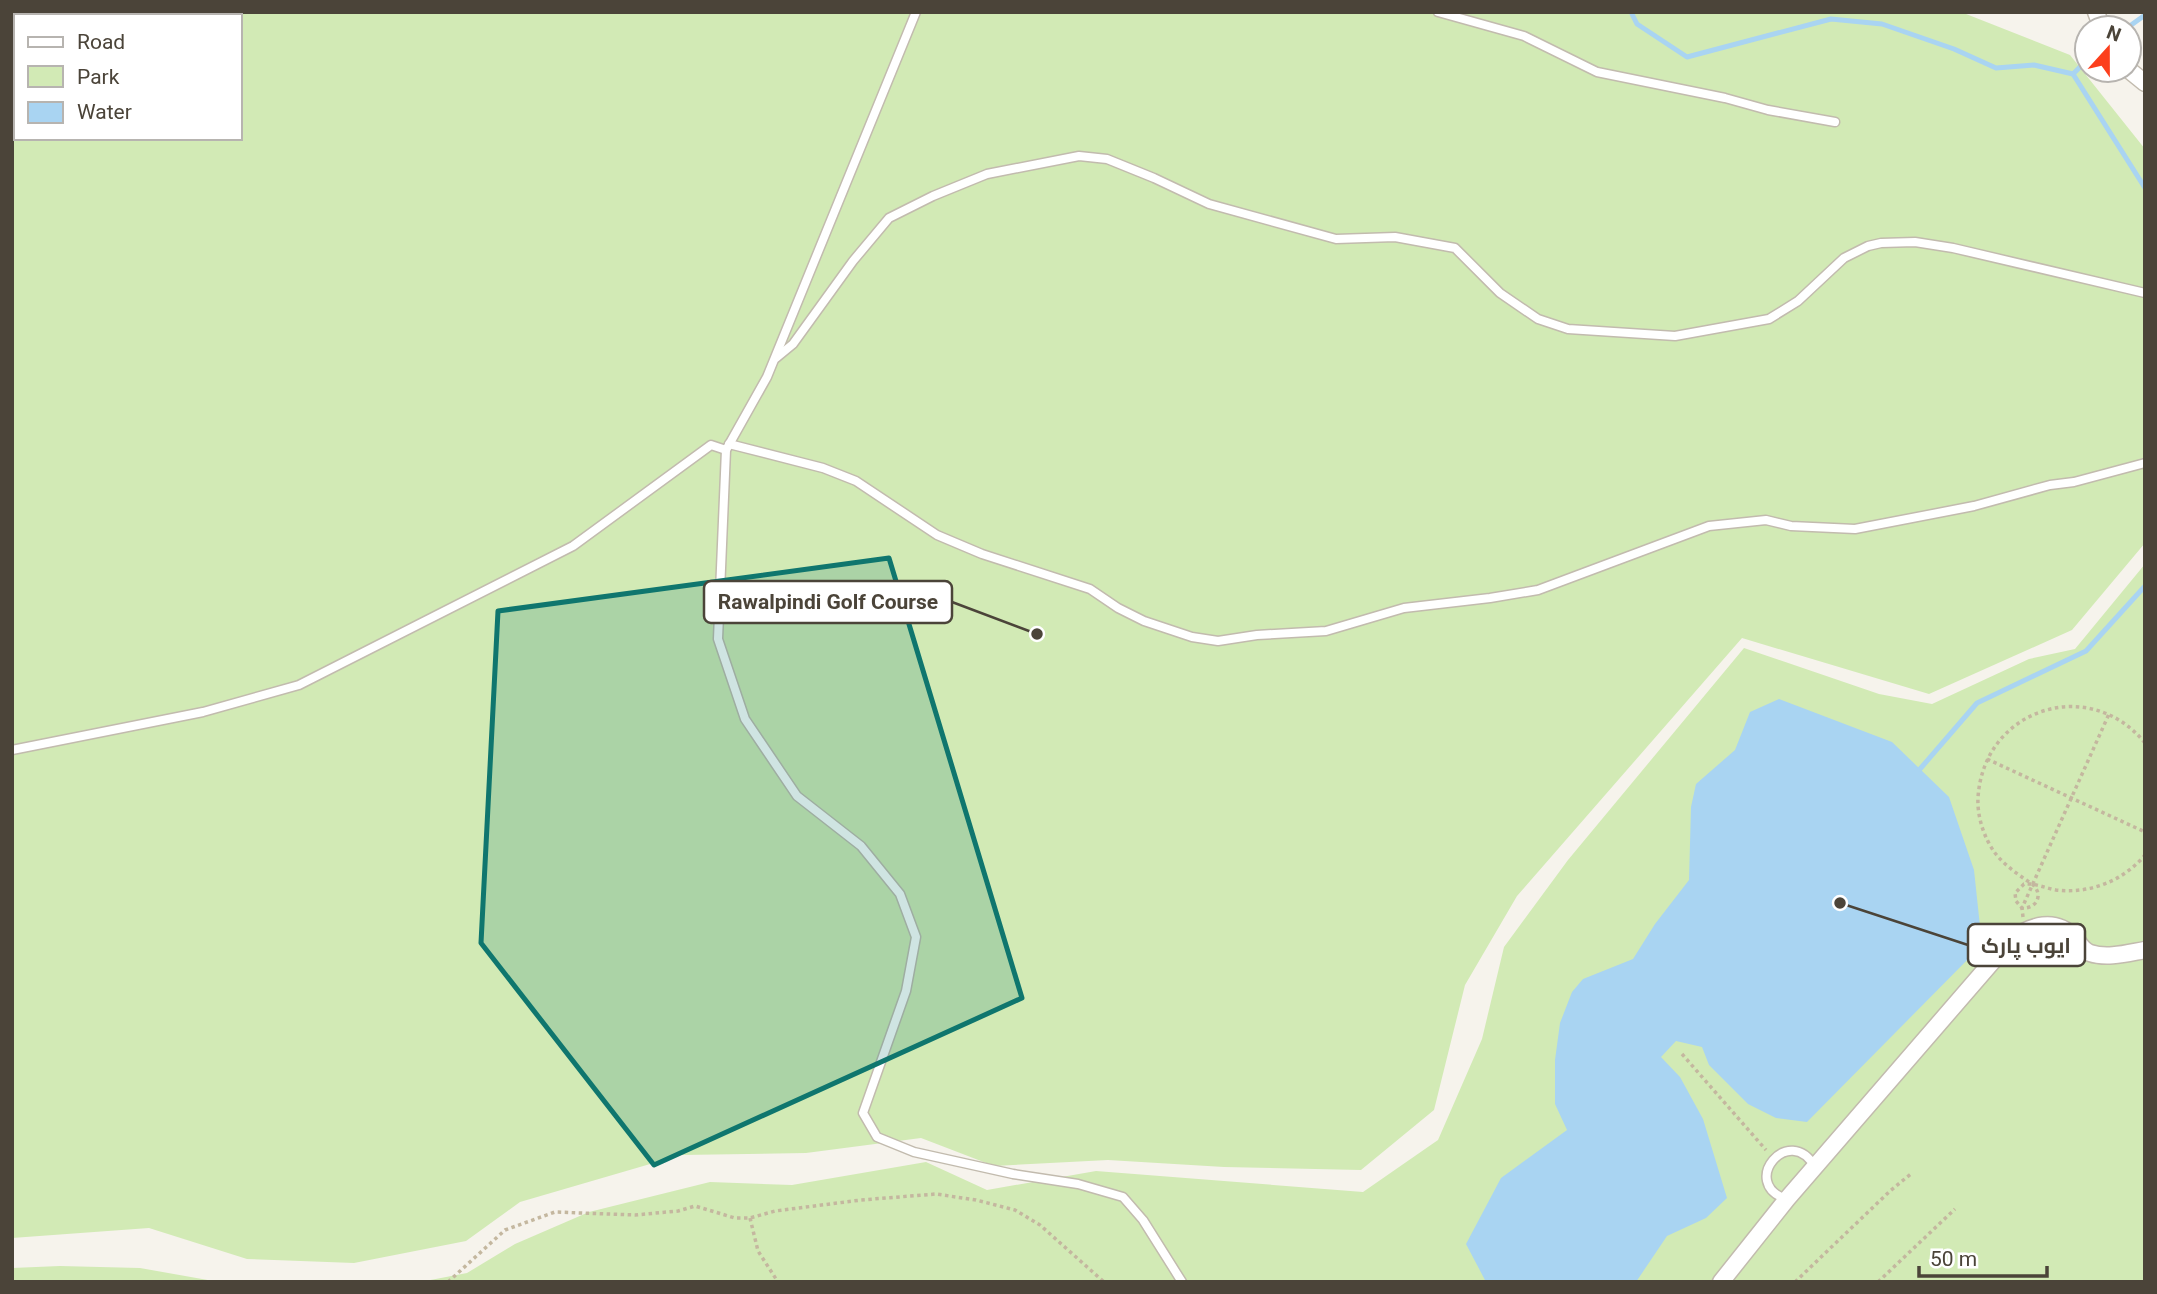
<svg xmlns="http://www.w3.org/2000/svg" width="2157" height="1294" font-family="Roboto,Cairo,sans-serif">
	<rect width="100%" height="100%" fill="#f6f3ec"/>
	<!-- green -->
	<g fill="#d2eab5" fill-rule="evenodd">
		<path d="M12,12H1961L2070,55L2145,149V543L2072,630L1929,694L1742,638L1517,896L1465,985L1434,1110L1361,1170L1224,1167L1108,1160L994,1166L921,1138L806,1153L681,1155L520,1202L466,1241L354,1263L247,1259L149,1228L12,1238ZM16,16H240V138H16Z"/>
		<polygon points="2145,564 2145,1282 420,1282 467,1273 515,1244 589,1212 710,1182 792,1185 926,1162 987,1190 1096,1171 1363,1192 1438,1140 1482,1039 1504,947 1568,860 1744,648 1879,694 1932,704 2029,659 2075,649"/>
		<polygon points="60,1266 140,1268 219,1282 12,1282 12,1268"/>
	</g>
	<!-- water -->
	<polygon fill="#a9d4f2" points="1779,699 1892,742 1949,797 1974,870 1982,945 1807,1122 1776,1118 1748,1104 1709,1065 1702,1047 1676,1041 1661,1057 1680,1077 1703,1119 1727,1198 1706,1218 1667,1236 1636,1282 1486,1282 1466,1244 1501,1178 1567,1130 1555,1104 1555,1060 1560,1023 1572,992 1583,979 1633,959 1655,924 1689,880 1691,807 1696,784 1735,750 1750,712"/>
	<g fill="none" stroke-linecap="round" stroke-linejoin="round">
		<!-- stream -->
		<g stroke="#a9d4f2" stroke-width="5">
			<polyline points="1631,12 1637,24 1687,57 1831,19 1882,24 1954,49 1996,68 2034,65 2073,74 2087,60"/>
			<polyline points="2127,28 2145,15"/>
			<polyline points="2073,74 2145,188"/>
			<polyline points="1920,769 1977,703 2086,651 2145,586"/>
		</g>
		<defs>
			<g id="service">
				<polyline points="916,12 767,377 726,450 718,639 745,719 797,796 861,846 900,894 916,937 906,991 863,1113 877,1137 914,1152 1013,1174 1078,1184 1123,1197 1143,1220 1182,1282"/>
				<polyline points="1438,12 1524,36 1597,72 1725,98 1768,110 1835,122"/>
				<polyline points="776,358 793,344 853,261 889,218 933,196 987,174 1079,156 1107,159 1154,178 1209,204 1336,239 1395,237 1455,248 1500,293 1538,319 1568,329 1675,336 1769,319 1798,301 1844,258 1868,246 1881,243 1915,242 1953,248 2145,293"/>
				<polyline points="729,444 823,468 856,481 937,535 982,554 1090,589 1118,608 1144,621 1192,637 1218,641 1257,635 1326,631 1404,608 1490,598 1538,590 1709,526 1766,520 1791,526 1855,529 1974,506 2050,485 2074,482 2145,463"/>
				<polyline points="12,750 203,712 299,685 573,546 711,445 726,450"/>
				<path d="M1786,1199C1739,1183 1789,1122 1815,1167"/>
			</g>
			<g id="minor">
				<polyline points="2096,12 2102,28"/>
				<polyline points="2129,70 2145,83"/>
				<path d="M1721,1282L1787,1199L2011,940C2031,925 2055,917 2075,938C2080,944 2082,950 2090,953C2107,959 2128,953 2145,950"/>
			</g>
		</defs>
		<!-- service casing -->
		<use href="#service" stroke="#c2bbae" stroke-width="11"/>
		<!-- minor casing -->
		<use href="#minor" stroke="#c2bbae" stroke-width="19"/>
		<!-- path -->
		<g stroke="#c4b79f" stroke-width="3.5" stroke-dasharray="3.5 3.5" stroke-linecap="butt">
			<path d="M2145,743C2089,674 1983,709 1978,798C1977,816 1984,838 1995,853C2005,866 2019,875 2032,884C2044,894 2037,909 2022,908L2016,901L2015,893L2024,884C2035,883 2045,888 2056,890C2090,894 2123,881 2145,855"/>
			<polyline points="1987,759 2145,832"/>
			<polyline points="2023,917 2022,908 2109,714"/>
			<polyline points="1682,1054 1766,1150"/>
			<polyline points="750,1218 758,1251 778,1282"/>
			<polyline points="448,1282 505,1230 555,1212 635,1215 678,1211 695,1206 735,1218 750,1218 775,1211 861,1200 936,1194 976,1200 1015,1210 1040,1225 1104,1282"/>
			<polyline points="1795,1282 1890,1191 1912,1173"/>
			<polyline points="1878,1282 1955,1209"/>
		</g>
		<!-- service -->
		<use href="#service" stroke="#fff" stroke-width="8"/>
		<!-- minor -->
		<use href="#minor" stroke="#fff" stroke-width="16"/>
	</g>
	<!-- marked area -->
	<path fill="#0f766e" fill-opacity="0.2" stroke="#0f766e" stroke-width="5" stroke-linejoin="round" d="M889,558L1022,998L654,1165L481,943L498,611Z"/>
	<!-- callouts -->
	<path fill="none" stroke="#4b4439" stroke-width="2.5" d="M1037 634L952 602M1840 903L1968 945"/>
	<g fill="#4b4439" stroke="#fff" stroke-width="2.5">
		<circle cx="1037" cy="634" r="7"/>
		<circle cx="1840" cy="903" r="7"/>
	</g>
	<g fill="#fff" stroke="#4b4439" stroke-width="2.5">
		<rect x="704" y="581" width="248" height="42" rx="7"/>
		<rect x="1968" y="924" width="117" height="42" rx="7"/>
	</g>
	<g font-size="21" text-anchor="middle" font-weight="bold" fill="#4b4439">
		<text x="828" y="609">Rawalpindi Golf Course</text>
		<text x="2026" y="953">ایوب پارک</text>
	</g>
	<!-- border -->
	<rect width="2157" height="1294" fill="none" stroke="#4b4439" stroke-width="28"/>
	<!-- legend -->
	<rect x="14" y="14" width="228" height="126" fill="#ffffff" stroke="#b7b4b0" stroke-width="2"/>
	<rect x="28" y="37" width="35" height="10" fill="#ffffff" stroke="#b7b4b0" stroke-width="2"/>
	<text x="77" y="49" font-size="21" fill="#4b4439">Road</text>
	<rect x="28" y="66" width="35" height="21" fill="#d2eab5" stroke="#b7b4b0" stroke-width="2"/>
	<text x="77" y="84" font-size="21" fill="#4b4439">Park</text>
	<rect x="28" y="102" width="35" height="21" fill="#a9d4f2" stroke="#b7b4b0" stroke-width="2"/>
	<text x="77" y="119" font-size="21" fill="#4b4439">Water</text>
	<!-- north arrow -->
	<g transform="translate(2108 49) rotate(21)"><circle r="33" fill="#ffffff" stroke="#b7b4b0" stroke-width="2"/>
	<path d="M0-5L12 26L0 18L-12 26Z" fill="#fc3f1d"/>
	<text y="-10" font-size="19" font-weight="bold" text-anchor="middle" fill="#4b4439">N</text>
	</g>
	<!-- scale -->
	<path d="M1919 1266v10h128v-10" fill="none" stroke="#4b4439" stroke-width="3.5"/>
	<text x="1930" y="1266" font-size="21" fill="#4b4439" stroke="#ffffff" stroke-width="5" paint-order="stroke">50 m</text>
</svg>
